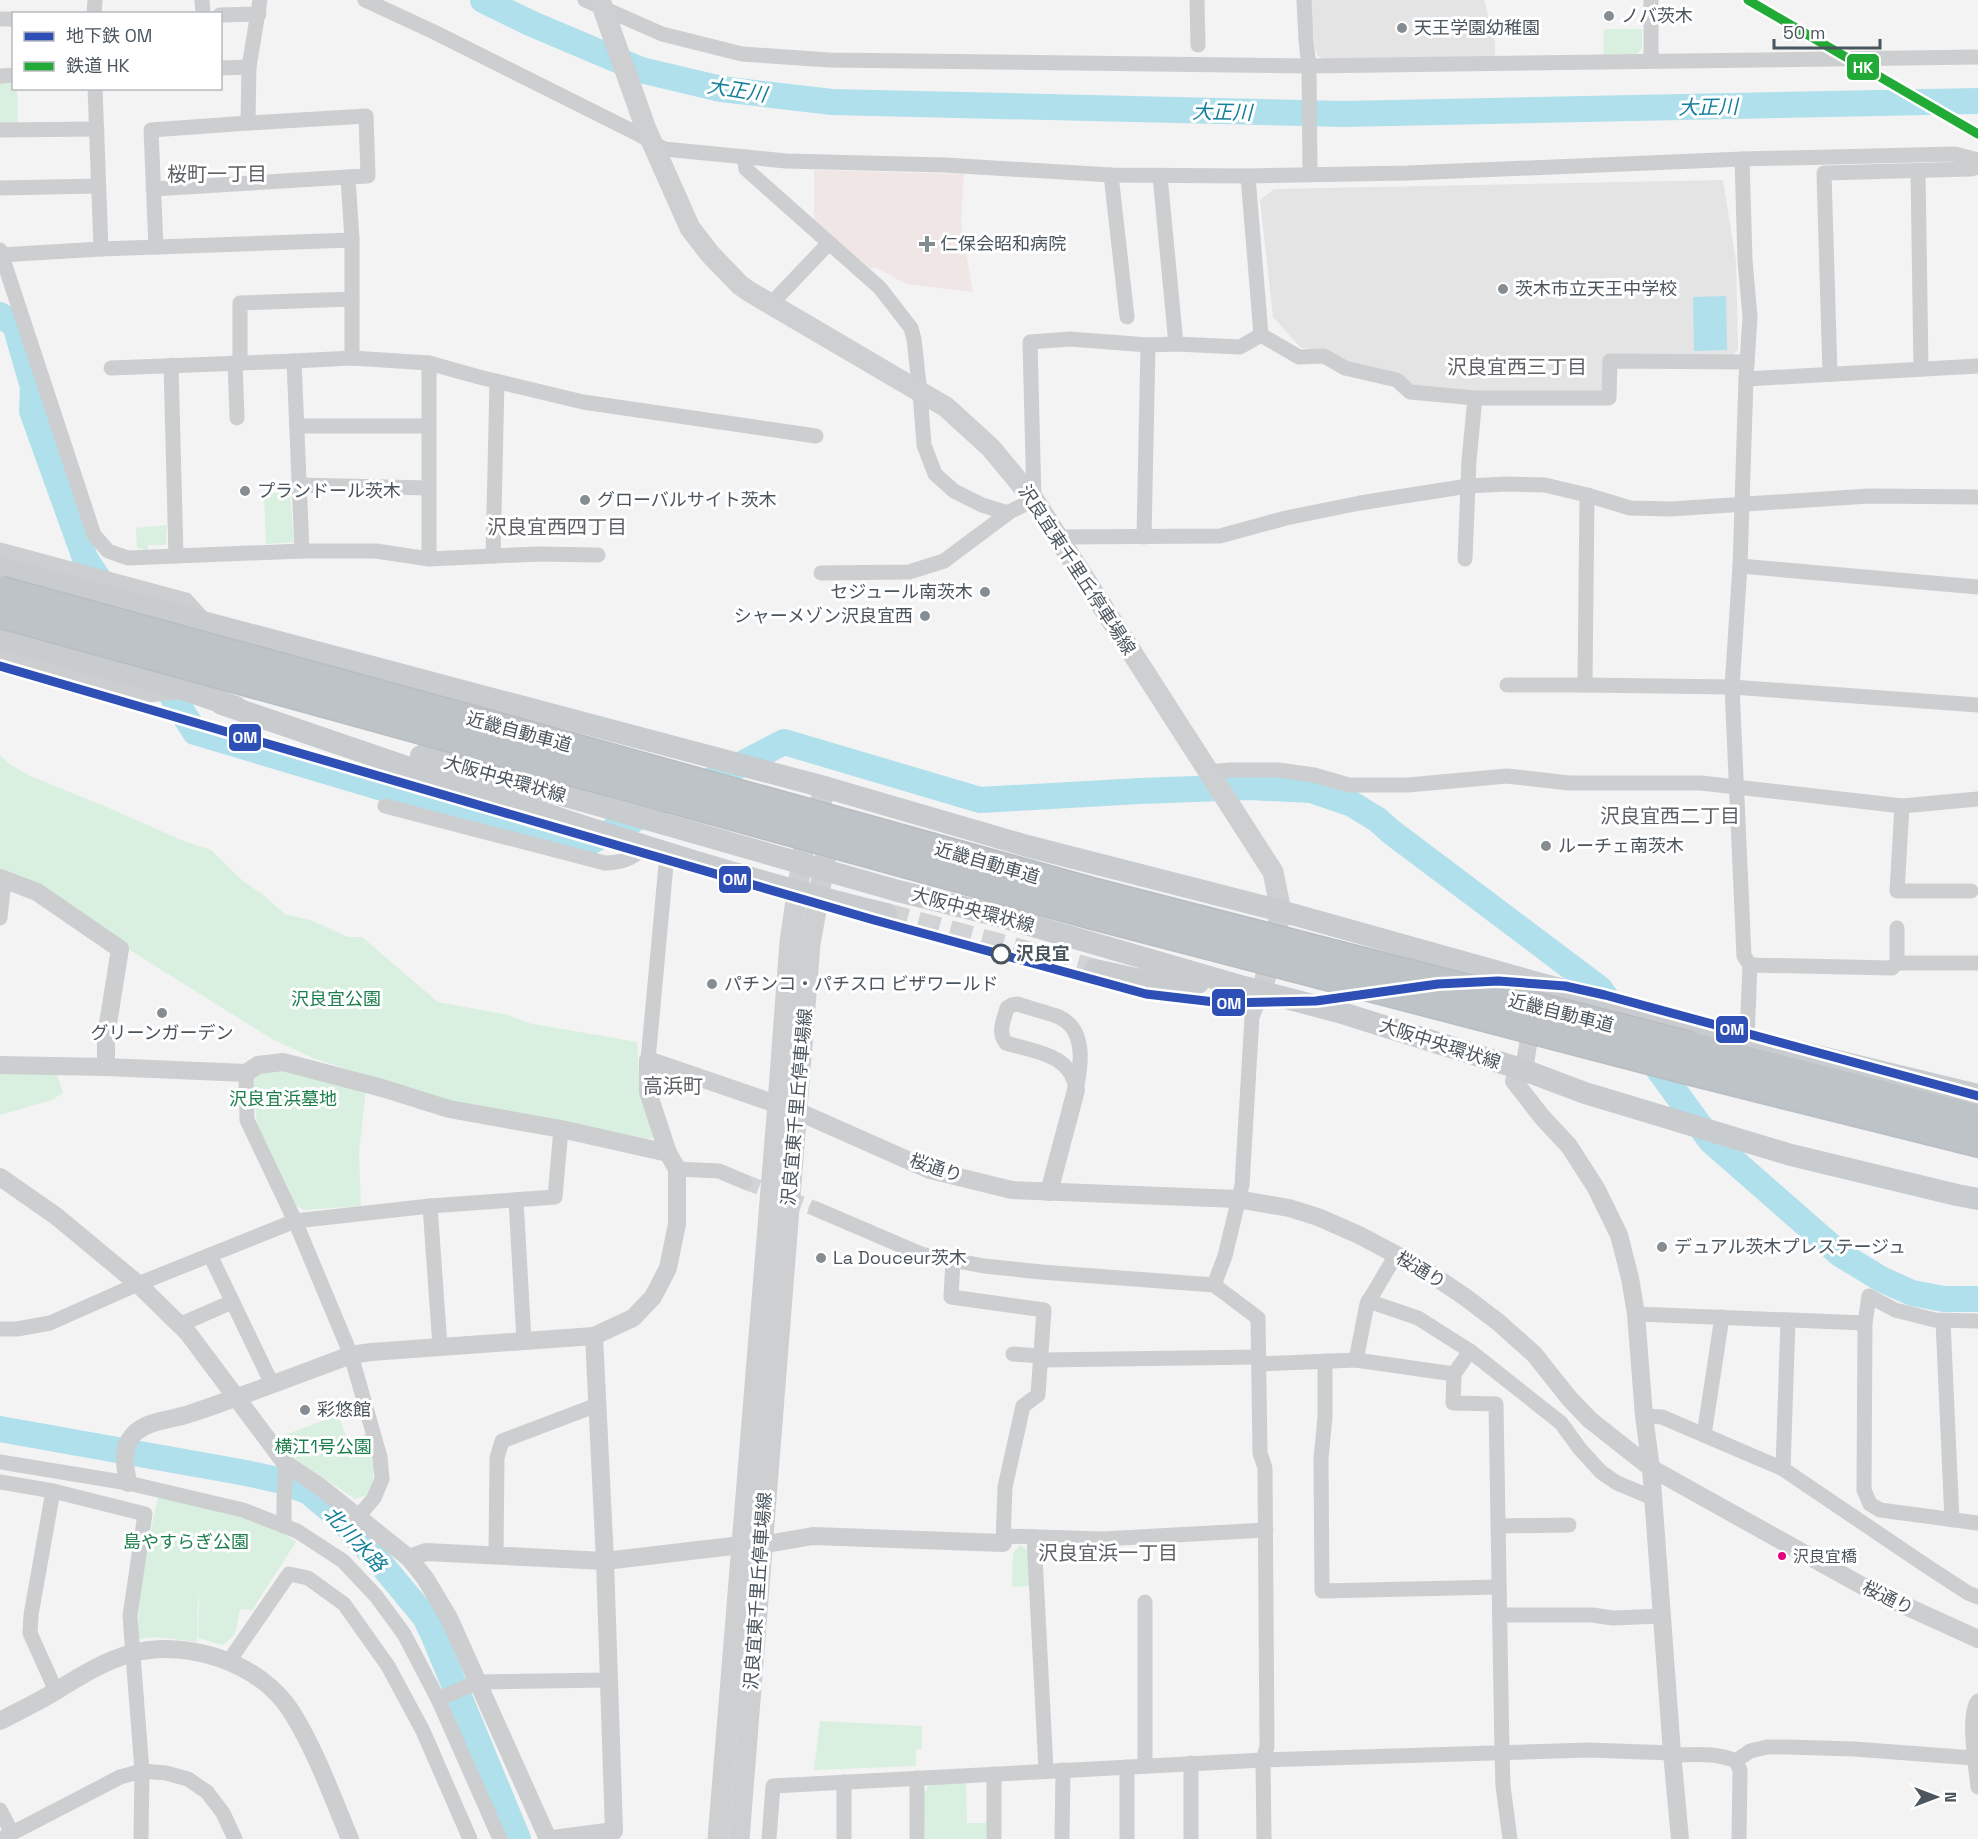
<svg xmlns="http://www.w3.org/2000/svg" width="1978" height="1839" font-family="'Space Grotesk','Noto Sans JP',sans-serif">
	<rect width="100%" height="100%" fill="#f3f3f3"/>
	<!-- education -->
	<g fill="#e5e4e4">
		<polygon points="1310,0 1484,0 1495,42 1495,58 1327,61 1318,56 1315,48"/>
		<polygon points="1723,180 1736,261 1738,350 1731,356 1605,355 1604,387 1599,394 1479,393 1414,386 1400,373 1345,361 1328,350 1301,348 1273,317 1260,200 1274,189"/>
	</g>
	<!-- medical -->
	<polygon fill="#f0e6e5" points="814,170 964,174 961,223 973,292 906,284 875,267 871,269 814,224"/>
	<!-- green -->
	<g fill="#d9f0e1">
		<polygon points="1604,29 1642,29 1642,49 1634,56 1603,56"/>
		<polygon points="0,80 13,80 14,88 17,89 18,124 0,124"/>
		<polygon points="290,492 294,542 266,544 264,493"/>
		<polygon points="167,525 166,545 148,545 148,550 137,548 136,528"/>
		<polygon points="0,755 11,765 28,775 104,806 184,841 211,850 243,881 262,894 285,914 313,921 348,937 362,937 438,1002 509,1015 528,1023 637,1042 640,1089 655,1137 648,1139 553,1120 451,1104 313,1058 272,1039 0,869"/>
		<polygon points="284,1068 366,1090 359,1152 361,1206 305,1210 294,1205 257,1126 253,1077 258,1071"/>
		<polygon points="56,1071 63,1093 52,1100 0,1115 0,1073"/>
		<polygon points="338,1415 348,1441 368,1433 374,1467 371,1494 355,1499 284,1451 274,1439"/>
		<path d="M158,1497L253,1519L275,1528L296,1542L252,1610L240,1609C237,1625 238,1637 222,1645L198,1638L199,1600L195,1589L198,1599L197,1642L157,1637L137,1639L140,1598L147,1548Z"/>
		<polygon points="1020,1545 1029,1551 1030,1586 1012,1587 1013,1553"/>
		<polygon points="820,1721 922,1726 922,1749 916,1750 916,1766 814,1770"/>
		<polygon points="966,1782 967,1823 988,1823 987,1839 925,1839 924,1794 929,1784"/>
	</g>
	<!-- water -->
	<polygon fill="#b0e0eb" points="1726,296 1727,350 1694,351 1693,297"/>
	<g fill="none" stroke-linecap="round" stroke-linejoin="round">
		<!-- river -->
		<g stroke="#b0e0eb" stroke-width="26">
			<polyline points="483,0 530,23 641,70 721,89 832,102 1342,114 1978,101"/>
			<polyline points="0,315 15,325 33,387 32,411 85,558 109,595"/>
			<polyline points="157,672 195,732 580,847 655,809"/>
			<polyline points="690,791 784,742 980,800 1140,791 1249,787 1311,790 1352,804 1378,820 1390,831 1600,989 1618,1014"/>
			<polyline points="1645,1051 1711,1141 1840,1254 1881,1279 1912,1293 1944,1299 1978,1299"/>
			<polyline points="0,1429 246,1473 278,1480 309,1492 341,1519 377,1559 425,1617 434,1636 518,1839"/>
		</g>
		<!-- minor-tunnel -->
		<polyline stroke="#d1d3d5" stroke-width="15" stroke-dasharray="15 8" stroke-linecap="butt" points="745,1182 816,1209"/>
		<!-- primary-tunnel -->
		<polyline stroke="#d1d3d5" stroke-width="22" stroke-dasharray="22 11" stroke-linecap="butt" points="886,914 1095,970"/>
		<defs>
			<g id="motorway">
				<polyline points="1691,1046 1978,1119"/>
				<polyline points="1686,1070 1978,1143"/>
			</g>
		</defs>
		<!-- motorway casing -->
		<use href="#motorway" stroke="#b8bdc2" stroke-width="30"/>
		<!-- minor -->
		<g stroke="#ccced0" stroke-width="15">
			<polyline points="202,0 203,14"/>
			<polyline points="260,0 249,67 248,123 366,116 368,176 348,177 352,240 352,358"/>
			<polyline points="365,0 434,32 638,134 664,149 786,161 945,165 1111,175 1248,176 1408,173 1742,159 1955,154 1978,160"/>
			<polyline points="585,0 662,34 742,54 829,60 1309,66 1978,57"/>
			<polyline points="1197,0 1198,45"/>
			<polyline points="1304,0 1306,41 1309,66 1310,174"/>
			<polyline points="1651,0 1651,60"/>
			<polyline points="94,14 95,0"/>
			<polyline points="220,15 259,14"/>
			<polyline points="0,19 14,19"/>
			<polyline points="220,68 249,67"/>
			<polyline points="0,76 14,75"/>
			<polyline points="95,88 101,249"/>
			<polyline points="0,130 97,129"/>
			<polyline points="744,157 746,169 880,288 911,328 914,339 920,393 924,445 935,474 954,491 982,505 1008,513"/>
			<polyline points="1742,159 1745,260 1750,317 1746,379 1740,566 1732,687 1744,956 1750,965 1747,1039"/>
			<polyline points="1918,171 1921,369"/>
			<polyline points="1111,175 1127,317"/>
			<polyline points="1160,176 1176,344"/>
			<polyline points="1248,176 1261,335 1299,357 1324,356 1345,368 1397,380 1410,392 1475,398 1609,398 1610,361 1747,362"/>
			<polyline points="0,188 98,186"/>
			<polyline points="153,189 348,177"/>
			<polyline points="156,247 151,130 248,123"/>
			<polyline points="0,250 94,535 108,551 128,558 302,551"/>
			<polyline points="0,255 101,249 352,240"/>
			<polyline points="770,305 829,243"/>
			<polyline points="235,362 237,418"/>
			<polyline points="240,362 240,303 352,299"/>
			<polyline points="429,363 479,377 583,402 816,436"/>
			<polyline points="171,365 176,556"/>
			<polyline points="111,368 294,361"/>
			<polyline points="1830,374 1824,173 1971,169 1978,167"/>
			<polyline points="1746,379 1978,366"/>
			<polyline points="297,426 428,426"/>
			<polyline points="299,485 429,488"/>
			<polyline points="1058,537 1220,536 1286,518 1360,503 1468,486 1507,484 1545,485 1587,495 1630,508 1670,509 1869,496 1978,497"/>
			<polyline points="1144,537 1148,345"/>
			<polyline points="0,550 186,600 206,622"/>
			<polyline points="493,556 497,382"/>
			<polyline points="429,559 429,363 352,358 294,361 302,551 376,551 429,559 538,554 598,555"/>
			<polyline points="1465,559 1469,460 1475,398"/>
			<polyline points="1740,566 1978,587"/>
			<polyline points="821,573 909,572 944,561 1011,511 1034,500 1030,342 1070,339 1148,345 1176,344 1240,347 1261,335"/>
			<polyline points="0,656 148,695 176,692"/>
			<polyline points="1507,685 1585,685 1587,495"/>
			<polyline points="1585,685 1732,687 1978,705"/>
			<polyline points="1208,772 1230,770 1278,770 1314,775 1349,785 1408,785 1507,776 1569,783 1701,783 1902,806 1978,799"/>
			<path d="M385,806L605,863C622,863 633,858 645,847"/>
			<polyline points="1902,806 1897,891 1971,891"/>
			<polyline points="0,918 4,880"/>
			<polyline points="1897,963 1978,963"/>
			<polyline points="1750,965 1892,968 1897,963 1897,928"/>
			<path d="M1018,1004C1032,1009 1046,1012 1059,1017C1087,1030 1081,1067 1076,1090C1072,1054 1035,1052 1006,1043C997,1032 1004,1020 1007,1008L1012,1005Z"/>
			<polyline points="648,1060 667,854"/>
			<polyline points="246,1073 247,1120 295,1221 351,1355 380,1457 382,1479 374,1498 357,1518"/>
			<polyline points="677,1169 719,1171 745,1182"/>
			<polyline points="516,1200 524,1341"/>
			<polyline points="430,1206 440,1347"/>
			<polyline points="816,1209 921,1254 984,1266 1041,1272 1214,1285 1258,1318 1260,1453 1265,1468 1267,1747 1263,1760 1264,1839"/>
			<polyline points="210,1255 272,1384"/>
			<polyline points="953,1260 951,1297 1044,1310 1038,1395 1023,1406 1005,1487 1003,1543"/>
			<polyline points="1214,1285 1225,1256 1242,1185 1252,1017 1262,992"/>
			<polyline points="1368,1301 1418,1318 1470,1351 1561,1423 1580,1449 1601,1472 1617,1483 1653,1498"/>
			<polyline points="1636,1314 1865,1323"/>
			<polyline points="1943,1321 1952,1520"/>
			<polyline points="1978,1321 1935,1320 1895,1310 1869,1296 1865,1323 1864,1490 1870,1504 1880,1510 1978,1523"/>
			<polyline points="179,1325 232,1302"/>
			<polyline points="0,1329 17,1329 50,1323 138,1284 295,1221 430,1206 555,1197 561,1129"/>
			<polyline points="1013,1354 1041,1356"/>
			<polyline points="1041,1360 1259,1357"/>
			<polyline points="1356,1360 1454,1374 1470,1351"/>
			<polyline points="1325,1361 1325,1417 1321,1459 1322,1591 1499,1587"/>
			<polyline points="1259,1364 1356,1360 1367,1304 1396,1255"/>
			<polyline points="1454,1374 1453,1403 1496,1404 1502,1752 1503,1786 1510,1839"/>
			<polyline points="1644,1416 1662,1417 1783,1469 1928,1567 1968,1593 1978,1597"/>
			<polyline points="1704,1435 1722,1317"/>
			<polyline points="0,1462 128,1483 243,1510 297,1531 343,1561 376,1596 404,1634 438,1699 500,1839"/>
			<polyline points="1783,1469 1788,1320"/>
			<polyline points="0,1482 53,1491 145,1514 130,1616 142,1771 141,1839"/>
			<polyline points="53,1491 31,1615 30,1633 56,1691"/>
			<polyline points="284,1526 284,1501 286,1464"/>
			<polyline points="1498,1526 1569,1525"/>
			<polyline points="1004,1536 1102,1539 1266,1530"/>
			<polyline points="1034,1537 1046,1770"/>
			<polyline points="496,1554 497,1458 502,1441 597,1405"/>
			<polyline points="1145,1602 1145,1766"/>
			<polyline points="1500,1615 1592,1615 1613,1618 1662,1616"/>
			<polyline points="229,1661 289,1574 308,1578 344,1604 388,1666 423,1731 470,1839"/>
			<polyline points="438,1699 478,1682 609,1680"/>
			<path d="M1978,1701C1967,1713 1976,1769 1978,1787"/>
			<path d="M1672,1755C1693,1755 1716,1752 1736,1761L1740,1770L1739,1839"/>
			<polyline points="1736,1761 1750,1751 1767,1747 1788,1747 1854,1749 1974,1758"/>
			<polyline points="1191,1763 1191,1839"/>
			<polyline points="1127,1767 1127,1839"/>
			<polyline points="0,1810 12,1833"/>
			<polyline points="1,1839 120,1777 142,1771 166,1773 188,1779 207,1792 223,1813 235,1839"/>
			<polyline points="769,1839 773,1786 1263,1760 1588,1750 1672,1753"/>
			<polyline points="844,1839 844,1782"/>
			<polyline points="917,1839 917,1778"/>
			<polyline points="994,1839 994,1774"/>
			<polyline points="1062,1839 1063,1770"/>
		</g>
		<!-- tertiary -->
		<g stroke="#ccced0" stroke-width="18">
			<polyline points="0,878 37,892 120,949 106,1036 106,1067"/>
			<polyline points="1532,1020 1524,1070 1514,1081 1542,1117 1569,1146 1596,1188 1619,1235 1630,1278 1636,1314 1644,1416 1651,1468 1672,1753 1680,1839"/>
			<polyline points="0,1065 106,1067 246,1073 258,1065 283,1062 382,1088 449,1109 561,1129 668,1153"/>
			<polyline points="0,1177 56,1216 138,1284 188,1333 286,1464 319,1486 409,1558 425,1578 449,1618 548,1839"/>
			<polyline points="1049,1192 1076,1090"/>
			<path d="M128,1483C125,1466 121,1449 133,1435C146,1420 172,1420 189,1414C243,1396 297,1375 351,1355L371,1352L594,1336L633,1318L653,1297L668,1268L677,1224V1169L668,1153L648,1092V1060L797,1111L930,1170L1012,1190L1237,1199L1289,1208L1318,1217L1359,1235L1425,1270L1465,1297L1498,1322L1534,1354L1569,1398L1590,1420L1651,1468L1866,1588L1978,1639"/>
			<polyline points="409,1558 426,1552 605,1561 741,1545 761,1545 813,1536 1003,1543"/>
			<path d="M0,1721C19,1711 38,1702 56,1691C80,1676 106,1660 133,1653C188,1639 260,1663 291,1711C316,1751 332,1796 350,1839"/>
			<polyline points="553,1839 614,1831 605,1561 594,1336"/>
		</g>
		<!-- secondary -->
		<g stroke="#cdcfd1" stroke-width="21">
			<polyline points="600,0 646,129 690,228 710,254 740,285 750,292 946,407 991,448 1034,500 1273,872 1281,911 1262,992"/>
			<polyline points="718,1839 778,1104 790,942 807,825 828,788"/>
			<polyline points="739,1839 810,944 831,827"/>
		</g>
		<!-- primary -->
		<g stroke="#c8ccce" stroke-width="22">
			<polyline points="0,568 828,788 1027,846 1281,911 1538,983 1747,1039 1978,1095"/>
			<polyline points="0,638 188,691 236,707"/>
			<path d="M222,704C442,778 660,859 886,914"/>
			<polyline points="421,756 608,808"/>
			<polyline points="995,915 1244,987 1339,1012 1524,1070 1585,1093 1791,1155 1957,1195 1978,1199"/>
			<polyline points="1095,970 1136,979 1198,983"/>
		</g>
		<!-- motorway -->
		<use href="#motorway" stroke="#bdc3c7" stroke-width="27"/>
		<defs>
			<g id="motorway-bridge">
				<polyline points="0,590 536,737 1093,892 1691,1046"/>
				<polyline points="0,614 1088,914 1686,1070"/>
			</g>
		</defs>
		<!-- motorway-bridge casing -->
		<use href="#motorway-bridge" stroke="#b8bdc2" stroke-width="30" stroke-linecap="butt"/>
		<!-- primary-bridge -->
		<polyline stroke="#c8ccce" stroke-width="22" points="608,808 898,891 995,915"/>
		<!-- motorway-bridge -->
		<use href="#motorway-bridge" stroke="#bdc3c7" stroke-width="27"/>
		<defs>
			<polyline id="rail-1" points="1748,0 1978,134"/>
		</defs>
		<!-- rail-1 casing -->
		<use href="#rail-1" stroke="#fff" stroke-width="14"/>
		<!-- rail-1 -->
		<use href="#rail-1" stroke="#21ab36" stroke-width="9"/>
		<defs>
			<polyline id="metro-1" points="0,666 874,920 1146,994 1223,1003 1316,1001 1438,984 1498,981 1565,986 1605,995 1978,1096"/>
		</defs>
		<!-- metro-1 casing -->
		<use href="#metro-1" stroke="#fff" stroke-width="14"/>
		<!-- metro-1 -->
		<use href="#metro-1" stroke="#2e4fb5" stroke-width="9"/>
	</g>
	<!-- markers -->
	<g fill="#858c92" stroke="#fff" stroke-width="2">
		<circle cx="1609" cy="16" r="6"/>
		<circle cx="1402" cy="28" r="6"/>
		<path d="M924 235h6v6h6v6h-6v6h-6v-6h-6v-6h6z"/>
		<circle cx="1503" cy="289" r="6"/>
		<circle cx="245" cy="491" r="6"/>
		<circle cx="585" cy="500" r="6"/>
		<circle cx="985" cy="592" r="6"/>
		<circle cx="925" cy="616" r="6"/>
		<circle cx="1546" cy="846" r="6"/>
		<circle cx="712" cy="984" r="6"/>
		<circle cx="162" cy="1013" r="6"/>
		<circle cx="1662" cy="1247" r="6"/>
		<circle cx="821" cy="1258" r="6"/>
		<circle cx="305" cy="1410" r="6"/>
	</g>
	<circle fill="#fff" stroke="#4a555e" stroke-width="3" cx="1001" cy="954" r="9"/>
	<circle fill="#e5007d" stroke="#fff" stroke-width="2" cx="1782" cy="1556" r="5"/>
	<g text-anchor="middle" stroke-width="6" stroke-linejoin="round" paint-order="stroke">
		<!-- bus labels -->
		<g font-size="16" fill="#4a555e" stroke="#fff" text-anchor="start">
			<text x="1793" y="1562">沢良宜橋</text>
		</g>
		<!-- poi labels -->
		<g font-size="18" fill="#4a555e" stroke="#fff" text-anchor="start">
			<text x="1621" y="22">ノバ茨木</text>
			<text x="1414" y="34">天王学園幼稚園</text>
			<text x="940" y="250">仁保会昭和病院</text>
			<text x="1515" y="295">茨木市立天王中学校</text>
			<text x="257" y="497">プランドール茨木</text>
			<text x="597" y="506">グローバルサイト茨木</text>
			<text x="973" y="598" text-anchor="end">セジュール南茨木</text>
			<text x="913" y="622" text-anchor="end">シャーメゾン沢良宜西</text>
			<text x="1558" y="852">ルーチェ南茨木</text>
			<text x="724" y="990">パチンコ・パチスロ ビザワールド</text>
			<text x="162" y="1039" text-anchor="middle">グリーンガーデン</text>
			<text x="1674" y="1253">デュアル茨木プレステージュ</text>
			<text x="833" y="1264">La Douceur茨木</text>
			<text x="317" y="1416">彩悠館</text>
		</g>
		<!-- street labels -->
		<g font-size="18" fill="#4a555e" stroke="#fff">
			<text transform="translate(1077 570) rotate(57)" y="6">沢良宜東千里丘停車場線</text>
			<text transform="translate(519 732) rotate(15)" y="6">近畿自動車道</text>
			<text transform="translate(505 779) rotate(16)" y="6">大阪中央環状線</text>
			<text transform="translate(987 863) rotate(16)" y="6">近畿自動車道</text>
			<text transform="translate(973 910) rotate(15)" y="6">大阪中央環状線</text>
			<text transform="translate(1561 1013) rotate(14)" y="6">近畿自動車道</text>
			<text transform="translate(1440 1044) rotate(18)" y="6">大阪中央環状線</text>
			<text transform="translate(797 1107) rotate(-85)" y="6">沢良宜東千里丘停車場線</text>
			<text transform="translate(936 1168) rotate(18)" y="6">桜通り</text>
			<text transform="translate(1421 1270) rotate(31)" y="6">桜通り</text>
			<text transform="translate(758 1591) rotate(-86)" y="6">沢良宜東千里丘停車場線</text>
			<text transform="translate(1888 1598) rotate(26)" y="6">桜通り</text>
		</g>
		<!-- stop labels -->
		<g font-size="18" font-weight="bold" fill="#4a555e" stroke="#fff" text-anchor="start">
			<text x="1016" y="960">沢良宜</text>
		</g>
		<!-- park labels -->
		<g font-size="18" fill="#1d7e4c" stroke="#fff">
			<text x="336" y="1005">沢良宜公園</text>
			<text x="283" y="1105">沢良宜浜墓地</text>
			<text x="323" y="1453">横江1号公園</text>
			<text x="186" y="1548">島やすらぎ公園</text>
		</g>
		<!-- water labels -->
		<g font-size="20" font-style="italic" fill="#147f99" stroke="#fff">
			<text transform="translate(737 90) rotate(9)" y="7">大正川</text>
			<text transform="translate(1708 107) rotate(-1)" y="7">大正川</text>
			<text transform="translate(1222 112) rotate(1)" y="7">大正川</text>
			<text transform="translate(355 1539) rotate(47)" y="7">北川水路</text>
		</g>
		<!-- neighbourhood labels -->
		<g font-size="20" fill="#5e6266" stroke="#fff">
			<text x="217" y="181">桜町一丁目</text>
			<text x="1517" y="374">沢良宜西三丁目</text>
			<text x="557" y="534">沢良宜西四丁目</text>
			<text x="1670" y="823">沢良宜西二丁目</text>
			<text x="673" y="1093">高浜町</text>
			<text x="1108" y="1560">沢良宜浜一丁目</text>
		</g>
	</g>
	<g stroke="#fff" stroke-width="2">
		<rect x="1846" y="53" width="34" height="28" rx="6" fill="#21ab36"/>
		<rect x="228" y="723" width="34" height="29" rx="6" fill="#2e4fb5"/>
		<rect x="718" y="865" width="34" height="29" rx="6" fill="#2e4fb5"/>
		<rect x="1211" y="988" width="35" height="29" rx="6" fill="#2e4fb5"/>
		<rect x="1715" y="1015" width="34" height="29" rx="6" fill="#2e4fb5"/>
	</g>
	<g font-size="16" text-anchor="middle" font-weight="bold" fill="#fff">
		<text x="1863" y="73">HK</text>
		<text x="245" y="743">OM</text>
		<text x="735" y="885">OM</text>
		<text x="1229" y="1009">OM</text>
		<text x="1732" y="1035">OM</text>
	</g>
	<!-- legend -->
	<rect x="12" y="12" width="210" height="78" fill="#ffffff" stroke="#b7bbbf" stroke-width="1.5"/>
	<rect x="24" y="32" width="30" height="9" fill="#2e4fb5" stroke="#b7bbbf" stroke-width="1.5"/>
	<text x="66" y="42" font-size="18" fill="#4a555e">地下鉄 OM</text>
	<rect x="24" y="62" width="30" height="9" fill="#21ab36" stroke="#b7bbbf" stroke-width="1.5"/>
	<text x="66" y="72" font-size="18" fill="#4a555e">鉄道 HK</text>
	<!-- north arrow -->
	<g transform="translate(1936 1797) rotate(90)" stroke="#ffffff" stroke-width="4.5" paint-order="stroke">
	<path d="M0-4.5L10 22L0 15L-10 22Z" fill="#4a555e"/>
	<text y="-9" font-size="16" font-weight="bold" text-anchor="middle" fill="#4a555e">N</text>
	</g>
	<!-- scale -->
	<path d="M1774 39v9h106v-9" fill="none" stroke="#4a555e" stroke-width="3"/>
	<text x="1783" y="39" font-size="18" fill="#4a555e" stroke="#ffffff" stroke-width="4.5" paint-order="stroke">50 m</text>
</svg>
